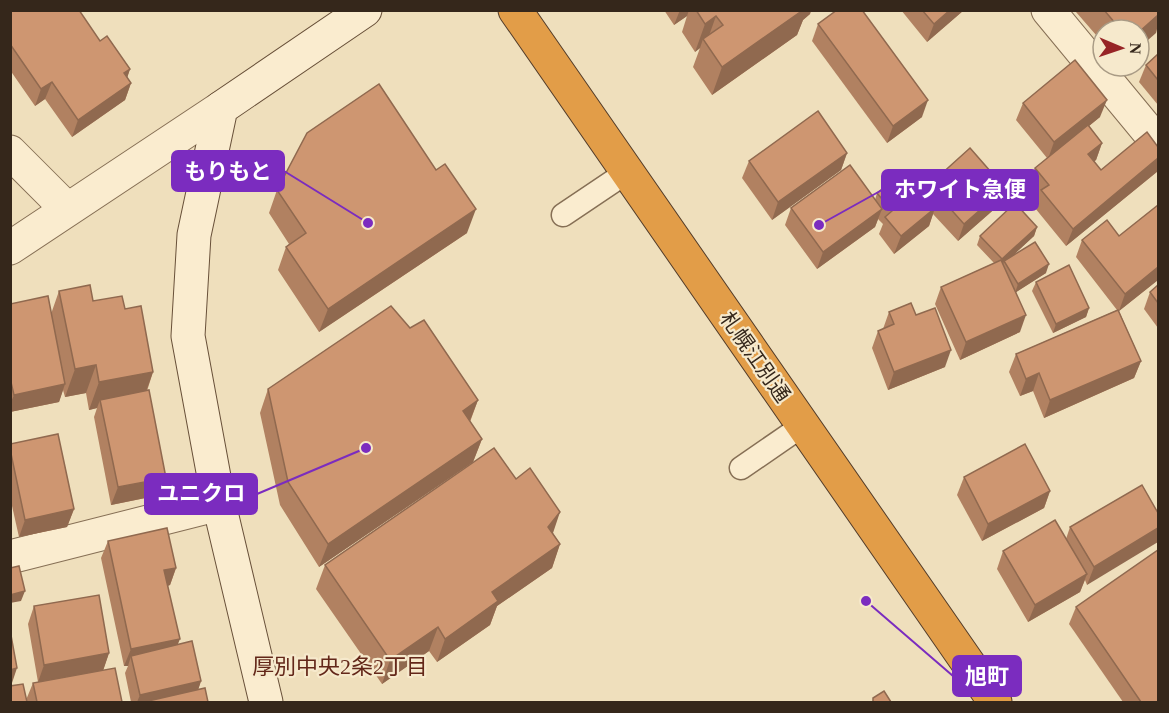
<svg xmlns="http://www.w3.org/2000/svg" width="1169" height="713" font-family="'Times New Roman','Noto Sans JP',serif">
	<rect width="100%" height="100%" fill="#efdfbc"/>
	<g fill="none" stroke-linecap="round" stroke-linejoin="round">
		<defs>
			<g id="lane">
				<polyline points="563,215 627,172"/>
				<polyline points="741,468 802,426"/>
			</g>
			<g id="street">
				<polyline points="1048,10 1158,143"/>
				<polyline points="10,152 67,209"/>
				<polyline points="10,248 221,108"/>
				<polyline points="10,557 219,504"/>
			</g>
			<polyline id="secondary" points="266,702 219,504 188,336 194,235 221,108 365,10"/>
			<polyline id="highway" points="515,10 995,702"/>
		</defs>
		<!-- lane casing -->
		<use href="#lane" stroke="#866f55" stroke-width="25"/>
		<!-- street casing -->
		<use href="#street" stroke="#866f55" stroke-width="35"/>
		<!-- secondary casing -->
		<use href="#secondary" stroke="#685039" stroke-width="35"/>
		<!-- highway casing -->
		<use href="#highway" stroke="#543d2a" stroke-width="35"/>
		<!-- lane -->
		<use href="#lane" stroke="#faeccf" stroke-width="22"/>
		<!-- street -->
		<use href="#street" stroke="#faeccf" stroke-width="33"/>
		<!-- secondary -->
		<use href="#secondary" stroke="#faeccf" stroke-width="33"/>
		<!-- highway -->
		<use href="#highway" stroke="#e29d48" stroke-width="33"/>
	</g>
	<!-- wall -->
	<g fill="#b18161">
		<polygon points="10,10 100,41 130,69 127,78 131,83 125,100 72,137 45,99 35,106 10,70"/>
		<polygon points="664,10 811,10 810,14 803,20 797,35 712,95 693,67 700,48 695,52 682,32 687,16 674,25"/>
		<polygon points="901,10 964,10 927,42"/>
		<polygon points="1076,10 1158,10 1156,33 1139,30 1103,30 1103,43 1076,12"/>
		<polygon points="818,24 922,117 887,143 812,41"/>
		<polygon points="1158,54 1158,105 1139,82 1146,65"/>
		<polygon points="1023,103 1100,117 1089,126 1102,143 1096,160 1094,161 1101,170 1158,171 1066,246 1035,208 1038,197 1029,185 1035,168 1047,158 1016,120"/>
		<polygon points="847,153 841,170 772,220 742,178 749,161"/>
		<polygon points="929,185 999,205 958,241 933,214 929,226 894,254 879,234 883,224 878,219 875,227 817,269 785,225 791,208 875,200 877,193 926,196"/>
		<polygon points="277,190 467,233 319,332 278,270 286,247 289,244 269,213"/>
		<polygon points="1158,205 1158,280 1119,311 1141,361 1134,378 1044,418 1033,391 1020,396 1009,372 1016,354 1117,310 1076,257 1082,240 1119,236"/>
		<polygon points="1037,227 1034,236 1012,256 1046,273 1016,292 1020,332 960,360 935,304 941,287 994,263 977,245 980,236"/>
		<polygon points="1036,282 1089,308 1086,317 1053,333 1032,291"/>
		<polygon points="1158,285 1158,328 1144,309 1150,292"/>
		<polygon points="59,291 93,301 125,309 153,372 147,391 166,478 160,495 111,505 94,417 97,408 89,410 86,393 65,397 63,390 59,402 10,412 10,304 51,314"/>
		<polygon points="889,312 916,315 945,367 888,390 872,348 878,331 883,329"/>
		<polygon points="410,328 478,400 470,422 482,439 473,462 319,567 280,505 260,413 268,389"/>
		<polygon points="10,444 74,509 67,527 19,537 10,497"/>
		<polygon points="964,477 1050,491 1044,508 982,541 957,495"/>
		<polygon points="1158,513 1087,585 1085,580 1080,592 1028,622 997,569 1003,551 1066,539 1070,527"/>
		<polygon points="553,533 560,544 552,568 497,606 490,625 437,662 429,651 382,684 316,589 325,565"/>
		<polygon points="108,541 176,568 170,585 168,586 177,645 201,681 198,690 208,702 131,702 125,673 128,666 124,666 101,558"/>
		<polygon points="34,606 109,653 103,670 122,702 10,702 26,700 33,683 38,682 28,624"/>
		<polygon points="1076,607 1158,702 1123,702 1069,624"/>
	</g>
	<!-- shaded-wall -->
	<g fill="#90694f">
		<polygon points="680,10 689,10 687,16 674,25"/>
		<polygon points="798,10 811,10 810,14 803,20 797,35 712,95 722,67"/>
		<polygon points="950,10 964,10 927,42 934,24"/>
		<polygon points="1158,10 1158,25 1156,33 1139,48 1139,32"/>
		<polygon points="716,16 706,44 703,39 700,48 695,52 705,24"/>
		<polygon points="130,69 124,87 124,73"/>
		<polygon points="52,82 45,99 35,106 41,89"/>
		<polygon points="131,83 125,100 72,137 78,120"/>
		<polygon points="928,100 922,117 887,143 893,126"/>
		<polygon points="1107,100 1100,117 1048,159 1054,142"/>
		<polygon points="1102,143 1096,160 1082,171 1088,154"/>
		<polygon points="847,153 841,170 772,220 778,202"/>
		<polygon points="1158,158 1158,171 1066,246 1073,229"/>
		<polygon points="1005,188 999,205 958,241 964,224"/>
		<polygon points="935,208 929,226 894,254 901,236"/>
		<polygon points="476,209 467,233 319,332 328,309"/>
		<polygon points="882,209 875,227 817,269 823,252"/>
		<polygon points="1037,227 1034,236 1005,263 1004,261 1003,265 999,269 1002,259"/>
		<polygon points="1049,264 1046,273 1015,293 1018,284"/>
		<polygon points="1158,267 1158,280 1119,311 1125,294"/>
		<polygon points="1089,308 1086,317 1053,333 1056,324"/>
		<polygon points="1026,315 1020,332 960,360 966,342"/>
		<polygon points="951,350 945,367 888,390 894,372"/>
		<polygon points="1141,361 1134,378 1044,418 1050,400"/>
		<polygon points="96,365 86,393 65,397 75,369"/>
		<polygon points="153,372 143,400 100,400 97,408 89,410 99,382"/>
		<polygon points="1039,373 1033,391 1020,396 1026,379"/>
		<polygon points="65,384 59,402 10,412 10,404 14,395"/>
		<polygon points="478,400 469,423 463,411"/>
		<polygon points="482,439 473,462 319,567 328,544"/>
		<polygon points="166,478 160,495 111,505 118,487"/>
		<polygon points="1050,491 1044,508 982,541 988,524"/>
		<polygon points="74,509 67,527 19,537 25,520"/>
		<polygon points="560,512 552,536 548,527"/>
		<polygon points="1158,528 1158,542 1087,585 1094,567"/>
		<polygon points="560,544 552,568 497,606 490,625 437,662 445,639 492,592"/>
		<polygon points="176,568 170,585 158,588 164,570"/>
		<polygon points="1087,574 1080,592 1028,622 1035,605"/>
		<polygon points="25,591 21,601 10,603 10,595"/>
		<polygon points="438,627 429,651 382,684 390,660"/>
		<polygon points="180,639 173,656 131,656 128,666 124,666 131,649"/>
		<polygon points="109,653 103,671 38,682 44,665"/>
		<polygon points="17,668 11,686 10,670"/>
		<polygon points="201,681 195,699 178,702 137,702 140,695"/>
	</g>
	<!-- building -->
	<g fill="#ce9671" stroke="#90694f" stroke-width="1.5">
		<polygon points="10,10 79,10 100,41 107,36 130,69 124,73 131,83 78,120 52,82 41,89 10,44"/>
		<polygon points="696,10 803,10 722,67 703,39 723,25 716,16 705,24"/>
		<polygon points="837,10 862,10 928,100 893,126 818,24"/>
		<polygon points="922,10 950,10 934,24"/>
		<polygon points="1104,10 1158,10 1158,15 1139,32 1139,30 1121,30"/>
		<polygon points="1158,54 1158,80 1146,65"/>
		<polygon points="1075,60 1107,100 1054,142 1023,103"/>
		<polygon points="379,84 436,170 445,164 476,209 328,309 286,247 306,233 277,190 307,133"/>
		<polygon points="818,111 847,153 778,202 749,161"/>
		<polygon points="1088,125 1102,143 1088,154 1101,170 1147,132 1158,147 1158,158 1073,229 1041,190 1049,185 1035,168"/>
		<polygon points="970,148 1005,188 964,224 929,185"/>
		<polygon points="850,165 882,209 823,252 791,208"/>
		<polygon points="905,171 935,208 901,236 885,217 892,211 877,193"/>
		<polygon points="1015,203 1037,227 1002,259 980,236"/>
		<polygon points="1158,205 1158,267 1125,294 1082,240 1107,220 1119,236"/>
		<polygon points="1035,242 1049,264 1018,284 1004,261"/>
		<polygon points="1001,260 1026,315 966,342 941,287"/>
		<polygon points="1069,265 1089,308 1056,324 1036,282"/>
		<polygon points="90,285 93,301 122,296 125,309 141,306 153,372 99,382 96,365 75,369 59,291"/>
		<polygon points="1158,285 1158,303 1150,292"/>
		<polygon points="48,296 65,384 14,395 10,378 10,304"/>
		<polygon points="911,303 916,315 935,308 951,350 894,372 878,331 894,324 889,312"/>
		<polygon points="391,306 410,328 424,320 478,400 463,411 482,439 328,544 288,482 268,389"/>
		<polygon points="1118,310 1141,361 1050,400 1039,373 1026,379 1016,354"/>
		<polygon points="149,390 166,478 118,487 100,400"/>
		<polygon points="58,434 74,509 25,520 10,449 10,444"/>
		<polygon points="1025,444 1050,491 988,524 964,477"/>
		<polygon points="494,448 516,479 530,468 560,512 548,527 560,544 492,592 498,601 445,639 438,627 390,660 325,565"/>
		<polygon points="1142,485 1158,513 1158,528 1094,567 1070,527"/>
		<polygon points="1055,520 1087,574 1035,605 1003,551"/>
		<polygon points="167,528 176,568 164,570 180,639 131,649 108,541"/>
		<polygon points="1158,550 1158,702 1141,702 1076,607"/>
		<polygon points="19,566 25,591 10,595 10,568"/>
		<polygon points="99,595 109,653 44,665 34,606"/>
		<polygon points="10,630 17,668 10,670"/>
		<polygon points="192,641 201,681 140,695 131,656"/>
		<polygon points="115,668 122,702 37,702 33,683"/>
		<polygon points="23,684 27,702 10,702 10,686"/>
		<polygon points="205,688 208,702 144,702"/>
		<polygon points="884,691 891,702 873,702 873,698"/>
	</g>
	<g text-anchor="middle" stroke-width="4.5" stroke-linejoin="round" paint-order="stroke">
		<!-- street labels -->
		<g font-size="21" fill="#35271b" stroke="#f6e9cc">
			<text transform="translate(755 357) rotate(55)" y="7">札幌江別通</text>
		</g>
		<!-- neighbourhood labels -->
		<g font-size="22" fill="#632719" stroke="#f6e9cc">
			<text x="340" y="674">厚別中央2条2丁目</text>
		</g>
	</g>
	<!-- callouts -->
	<path fill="none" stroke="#7b2cbf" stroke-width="2" d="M368 223L284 171M819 225L882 190M366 448L257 494M866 601L953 676"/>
	<g fill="#7b2cbf" stroke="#f6e9cc" stroke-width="2">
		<circle cx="368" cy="223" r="6"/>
		<circle cx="819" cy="225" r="6"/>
		<circle cx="366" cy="448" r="6"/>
		<circle cx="866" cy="601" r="6"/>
	</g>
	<g fill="#7b2cbf" stroke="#7b2cbf" stroke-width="2">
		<rect x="172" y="151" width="112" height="40" rx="6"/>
		<rect x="882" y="170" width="156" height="40" rx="6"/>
		<rect x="145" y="474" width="112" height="40" rx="6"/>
		<rect x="953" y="656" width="68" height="40" rx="6"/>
	</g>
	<g font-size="22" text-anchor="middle" font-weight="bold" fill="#fff">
		<text x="228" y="179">もりもと</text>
		<text x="960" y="197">ホワイト急便</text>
		<text x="201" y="501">ユニクロ</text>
		<text x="987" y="684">旭町</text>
	</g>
	<!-- border -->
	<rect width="1169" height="713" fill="none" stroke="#35271b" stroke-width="24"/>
	<!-- north arrow -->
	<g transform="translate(1121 48) rotate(92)"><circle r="28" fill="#f6e9cc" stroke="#a99b85" stroke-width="1.5"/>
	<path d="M0-4.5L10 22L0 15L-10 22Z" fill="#972426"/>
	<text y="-9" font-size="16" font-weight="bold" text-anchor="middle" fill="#35271b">N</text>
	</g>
</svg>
